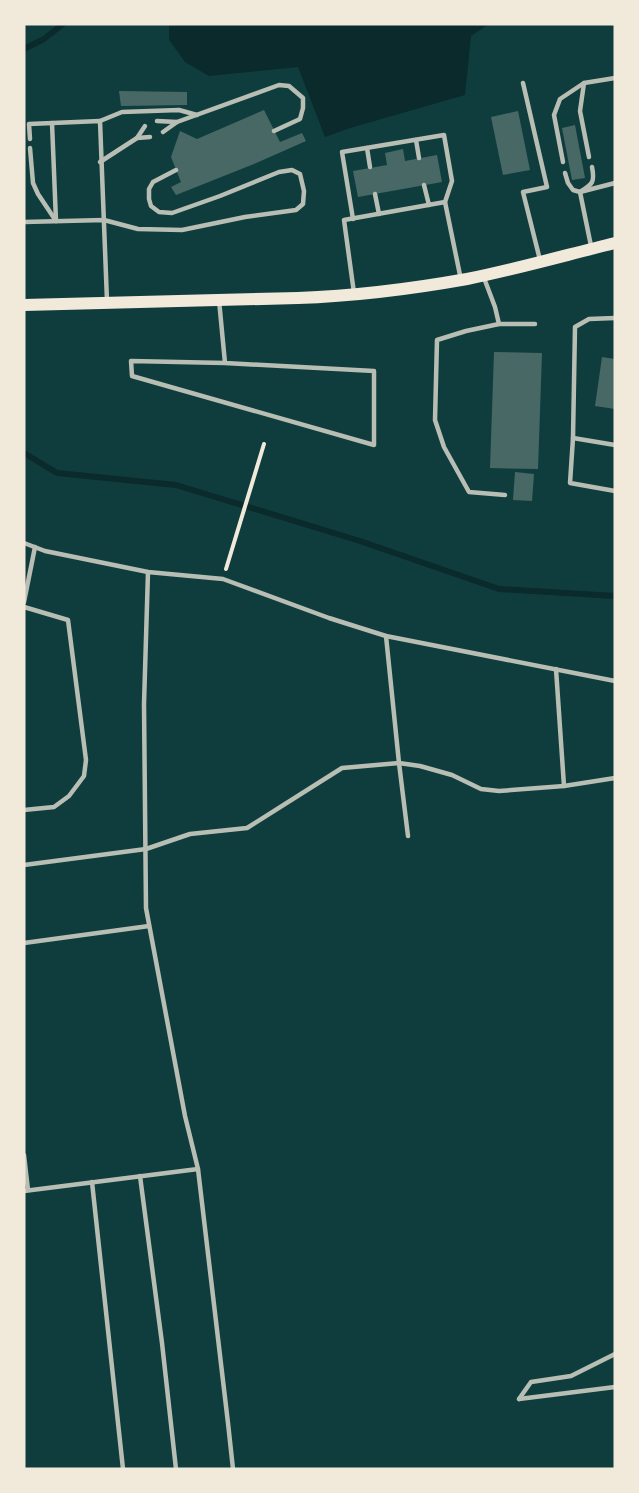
<svg xmlns="http://www.w3.org/2000/svg" width="639" height="1493" font-family="Lora,serif">
	<rect width="100%" height="100%" fill="#0f3d3e"/>
	<!-- water -->
	<polygon fill="#0a2a2b" points="169,24 489,24 471,36 465,95 350,128 325,137 298,67 209,76 185,62 169,40"/>
	<g fill="none" stroke-linecap="round" stroke-linejoin="round">
		<!-- stream -->
		<g stroke="#0a2a2b" stroke-width="6">
			<polyline points="24,49 44,39 63,24"/>
			<polyline points="24,453 57,473 176,485 360,541 499,589 615,596"/>
		</g>
	</g>
	<!-- building -->
	<g fill="#486865">
		<polygon points="119,91 187,92 187,105 121,106"/>
		<polygon points="264,110 280,142 302,133 306,141 254,164 176,195 171,187 181,182 171,157 180,131 197,139"/>
		<polygon points="518,111 530,170 503,175 491,117"/>
		<polygon points="575,125 585,178 572,180 562,128"/>
		<polygon points="403,149 405,161 437,155 442,182 358,197 353,171 387,165 385,153"/>
		<polygon points="494,352 542,353 538,469 490,468"/>
		<polygon points="602,357 615,359 615,409 595,406"/>
		<polygon points="515,472 534,474 532,501 513,500"/>
	</g>
	<g fill="none" stroke-linecap="round" stroke-linejoin="round">
		<!-- path -->
		<polyline stroke="#f1e9da" stroke-width="4" points="226,569 264,444"/>
		<!-- service -->
		<g stroke="#b8beb3" stroke-width="4.5">
			<polyline points="523,83 547,187 523,192 540,260"/>
			<polyline points="584,83 580,111 589,157"/>
			<polyline points="100,121 122,112 179,110 197,115"/>
			<polyline points="157,121 177,122"/>
			<polyline points="52,123 56,221"/>
			<polyline points="163,132 177,122 279,85 289,86 303,98 303,108 300,119 274,131"/>
			<polyline points="137,138 150,137"/>
			<polyline points="30,139 29,124 100,121 107,301"/>
			<polyline points="416,140 419,158"/>
			<polyline points="30,148 33,183 38,194 56,221"/>
			<polyline points="367,148 370,167"/>
			<polyline points="100,162 137,138 145,126"/>
			<polyline points="563,162 554,115 560,99 584,83 615,78"/>
			<polyline points="565,173 568,183 573,190 580,192 615,183"/>
			<polyline points="424,185 429,205"/>
			<polyline points="375,194 379,214"/>
			<polyline points="353,219 342,152 444,135 452,181 445,202"/>
			<polyline points="24,222 104,220 138,229 182,230 245,217 296,210 303,204 304,191 300,174 292,170 279,172 220,196 172,213 159,212 151,206 149,199 149,189 153,182 176,170"/>
			<path d="M591,246L580,192C593,184 595,182 592,167"/>
			<polyline points="484,278 495,307 499,324 535,324"/>
			<polyline points="354,293 344,220 445,202 461,280"/>
			<polyline points="219,300 225,363 131,361 132,376 374,445 374,371 225,363"/>
			<polyline points="615,318 589,319 575,327 573,438 570,483 615,491"/>
			<polyline points="499,324 466,331 437,340 435,420 444,447 469,492 505,495"/>
			<polyline points="573,438 615,445"/>
			<polyline points="24,543 45,551 148,572 223,579 329,618 386,636 615,681"/>
			<polyline points="148,572 144,704 146,908 185,1116 198,1169 228,1423 233,1469"/>
			<polyline points="24,602 35,547"/>
			<polyline points="24,607 68,620 86,760 84,776 69,796 54,807 24,810"/>
			<polyline points="386,636 399,763 408,836"/>
			<polyline points="556,669 564,786"/>
			<polyline points="24,865 146,849 190,834 247,828 342,768 399,763 420,766 452,775 481,789 499,791 564,786 615,778"/>
			<polyline points="24,943 149,926"/>
			<polyline points="24,1155 28,1190"/>
			<polyline points="140,1176 162,1343 176,1469"/>
			<polyline points="92,1182 123,1469"/>
			<polyline points="24,1191 198,1169"/>
			<polyline points="519,1399 531,1382 571,1376 615,1354"/>
			<polyline points="519,1399 615,1387"/>
		</g>
		<!-- secondary -->
		<path stroke="#f1e9da" stroke-width="12" d="M24,305L298,298C355,296 411,289 467,279C517,269 566,255 615,243"/>
	</g>
	<!-- border -->
	<rect width="639" height="1493" fill="none" stroke="#f1e9da" stroke-width="51"/>
</svg>
